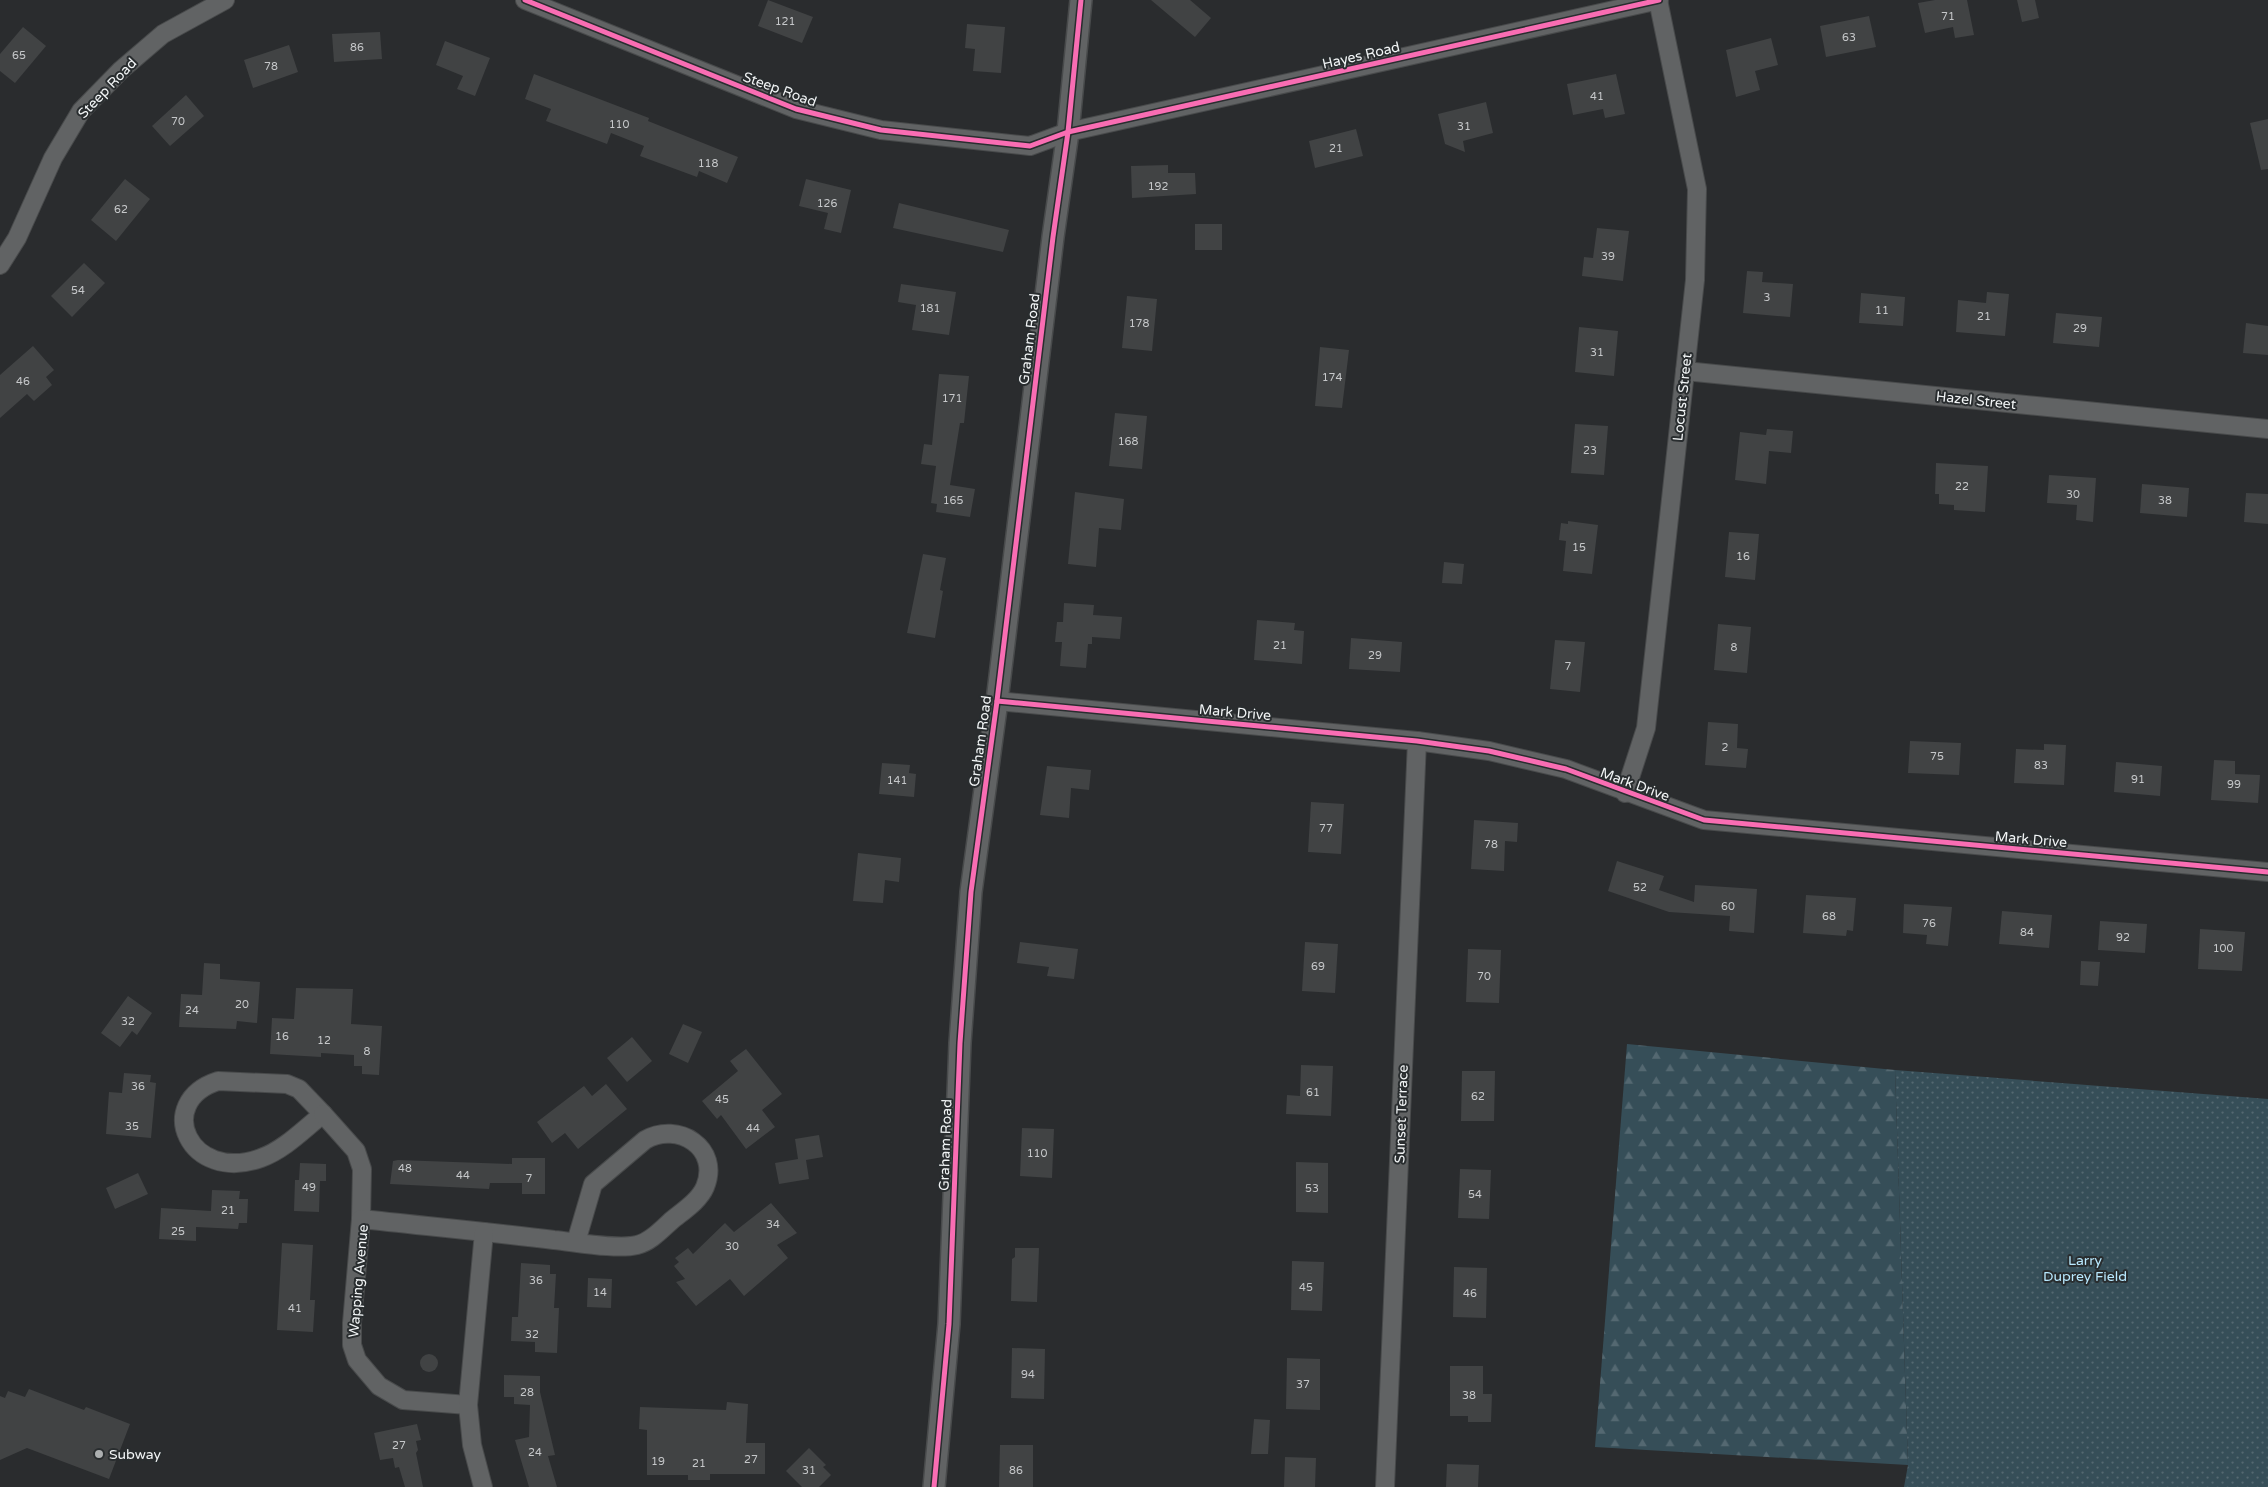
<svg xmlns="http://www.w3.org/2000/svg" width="2268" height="1487" font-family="'Varela Round',sans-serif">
	<defs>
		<pattern id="forest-firs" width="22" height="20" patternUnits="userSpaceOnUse" patternTransform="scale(1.25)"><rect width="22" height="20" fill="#364e58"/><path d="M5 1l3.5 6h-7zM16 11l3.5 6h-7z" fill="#546871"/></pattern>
		<pattern id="park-dots" width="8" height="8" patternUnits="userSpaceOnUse" patternTransform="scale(1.25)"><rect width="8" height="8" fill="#364e58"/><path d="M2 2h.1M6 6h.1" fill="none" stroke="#546871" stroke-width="1.8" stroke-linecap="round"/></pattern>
	</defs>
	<rect width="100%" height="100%" fill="#2a2c2e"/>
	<!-- forest -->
	<polygon fill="url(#forest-firs)" points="1627,1044 1895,1070 1908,1465 1595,1447"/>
	<!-- park -->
	<polygon fill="url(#park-dots)" points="1895,1070 2268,1099 2268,1487 1904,1487 1908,1465"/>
	<!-- building -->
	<g fill="#414344">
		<polygon points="768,0 813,17 802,43 758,26"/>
		<polygon points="1151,0 1190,0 1211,18 1195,37"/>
		<polygon points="1935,0 1967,0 1974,35 1955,38 1953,27 1925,33 1918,3"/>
		<polygon points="2017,0 2035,0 2039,18 2022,22"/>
		<polygon points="1869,16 1876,47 1826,57 1820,26"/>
		<polygon points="967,24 1005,27 1001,73 973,71 975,49 965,48"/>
		<polygon points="23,27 46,46 15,83 0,71 0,54"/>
		<polygon points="380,32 382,59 334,62 332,34"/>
		<polygon points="1771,38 1778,65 1755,71 1760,90 1736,97 1726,50"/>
		<polygon points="445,41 490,58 475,96 457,89 463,76 436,65"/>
		<polygon points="289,45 298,72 253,88 244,60"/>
		<polygon points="534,74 649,118 648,121 738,157 727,183 699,171 697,177 640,156 644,146 611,133 607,144 546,121 551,109 525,99"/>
		<polygon points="1616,74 1625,114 1605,118 1603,109 1573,115 1567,84"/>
		<polygon points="186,95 204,116 170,146 152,126"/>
		<polygon points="1486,102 1493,133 1463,141 1465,152 1445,144 1438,114"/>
		<polygon points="2268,119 2268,169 2261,170 2250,123"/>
		<polygon points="1356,129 1363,156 1315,168 1309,141"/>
		<polygon points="1168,165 1168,173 1195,173 1196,194 1132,198 1131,166"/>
		<polygon points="125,179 150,199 116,241 91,220"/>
		<polygon points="806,179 851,190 841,233 824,229 828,213 799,206"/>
		<polygon points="899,203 1009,230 1003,252 893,228"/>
		<rect x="1195" y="224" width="27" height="26"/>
		<polygon points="1597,228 1629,231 1623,281 1582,276 1584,257 1593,258"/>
		<polygon points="84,263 105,283 72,317 51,296"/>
		<polygon points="1747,271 1763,272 1762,282 1793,284 1790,317 1743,313"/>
		<polygon points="901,284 956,292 949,335 912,330 916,305 898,302"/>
		<polygon points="1987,292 2009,294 2005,336 1956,332 1958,300 1986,303"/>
		<polygon points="1861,293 1905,297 1903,326 1859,323"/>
		<polygon points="1127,296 1157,299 1152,351 1122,348"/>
		<polygon points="2056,313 2102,317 2099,347 2053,343"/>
		<polygon points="2246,323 2268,326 2268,355 2243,353"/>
		<polygon points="1579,327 1618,331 1614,376 1575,372"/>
		<polygon points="33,346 54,370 46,377 52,385 34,401 27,394 0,418 0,375"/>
		<polygon points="1320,347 1349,350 1342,408 1315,406"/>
		<polygon points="939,374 969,376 964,423 960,423 950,485 975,489 970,517 936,512 937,504 931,503 936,466 921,464 924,444 932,445"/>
		<polygon points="1115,413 1147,416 1142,469 1109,466"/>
		<polygon points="1575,424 1608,426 1604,475 1571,473"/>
		<polygon points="1767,429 1793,431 1791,453 1769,451 1766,484 1735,480 1740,432 1766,435"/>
		<polygon points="1936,463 1988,466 1985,512 1954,510 1954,505 1939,504 1939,494 1935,494"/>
		<polygon points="2049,475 2096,478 2093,522 2076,520 2077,505 2047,503"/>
		<polygon points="2142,484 2189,488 2187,517 2140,513"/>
		<polygon points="1075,492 1124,499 1121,530 1099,528 1096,567 1068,564"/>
		<polygon points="2246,493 2268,494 2268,524 2244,522"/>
		<polygon points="1568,521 1598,525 1592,574 1563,571 1566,541 1559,540 1561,523 1568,524"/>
		<polygon points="1729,532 1759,534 1755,580 1725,577"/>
		<polygon points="923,554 946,558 940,590 943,591 935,638 907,633"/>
		<polygon points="1444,562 1464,564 1462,584 1442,583"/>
		<polygon points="1064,603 1094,605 1093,615 1122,617 1120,639 1092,637 1092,644 1088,644 1086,668 1060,666 1062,642 1055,642 1057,622 1063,622"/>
		<polygon points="1257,620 1295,623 1294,630 1304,631 1302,664 1254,660"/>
		<polygon points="1718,624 1751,627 1747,673 1714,670"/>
		<polygon points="1351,638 1402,642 1400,672 1349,669"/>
		<polygon points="1555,640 1585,642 1580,692 1550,689"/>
		<polygon points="1708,722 1738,724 1737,748 1748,749 1746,768 1705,765"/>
		<polygon points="1910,741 1961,743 1959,775 1908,773"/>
		<polygon points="2044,744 2066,745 2064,785 2014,783 2016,749 2044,750"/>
		<polygon points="2214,760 2235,761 2235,774 2260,775 2258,803 2211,800"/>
		<polygon points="2116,762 2162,766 2160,796 2114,792"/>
		<polygon points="882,763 910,765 909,773 916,774 914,797 879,794"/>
		<polygon points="1047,766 1091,770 1089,790 1071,788 1069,818 1040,815"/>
		<polygon points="1311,802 1344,804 1341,854 1308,852"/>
		<polygon points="1474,820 1518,823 1517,842 1505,841 1504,871 1471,869"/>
		<polygon points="858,853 901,858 899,882 885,880 883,903 853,901"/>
		<polygon points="1617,861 1664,876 1659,890 1694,902 1695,885 1757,889 1754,933 1729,931 1730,916 1669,912 1608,891"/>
		<polygon points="1806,895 1856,898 1853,931 1847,930 1846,936 1803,933"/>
		<polygon points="1904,904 1952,907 1948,946 1926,944 1927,935 1903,933"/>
		<polygon points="2002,911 2052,915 2049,948 1999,944"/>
		<polygon points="2100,921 2147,924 2145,953 2098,950"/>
		<polygon points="2200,929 2245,932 2242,971 2198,969"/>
		<polygon points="1020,942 1078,949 1074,979 1047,976 1049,967 1017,963"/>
		<polygon points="1305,942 1338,944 1335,993 1302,991"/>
		<polygon points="1468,949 1501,950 1499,1003 1466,1002"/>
		<polygon points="2081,961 2100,962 2098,986 2080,985"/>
		<polygon points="204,963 220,964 220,979 260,982 257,1023 237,1021 236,1029 179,1027 181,994 202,995"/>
		<polygon points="296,988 353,989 351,1024 382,1026 379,1075 362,1074 362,1066 354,1066 354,1055 321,1053 321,1057 270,1054 272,1018 294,1019"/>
		<polygon points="128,996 152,1013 137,1035 132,1031 120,1047 101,1033"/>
		<polygon points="683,1024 702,1032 688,1063 669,1054"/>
		<polygon points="632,1037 652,1061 627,1082 607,1058"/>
		<polygon points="746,1049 782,1094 762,1110 775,1127 746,1149 721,1115 717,1119 702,1101 738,1071 730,1061"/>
		<polygon points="1301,1065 1333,1066 1331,1116 1286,1114 1287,1095 1300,1096"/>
		<polygon points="1462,1071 1495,1071 1494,1121 1461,1121"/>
		<polygon points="124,1073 151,1075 150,1082 156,1083 151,1138 106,1134 109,1092 122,1093"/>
		<polygon points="606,1084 627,1109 578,1149 565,1133 552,1143 537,1122 584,1086 592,1096"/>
		<polygon points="1022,1128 1054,1129 1052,1178 1020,1176"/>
		<polygon points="819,1135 823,1157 806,1160 809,1179 779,1184 775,1163 798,1159 795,1139"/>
		<polygon points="512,1158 545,1158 545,1194 522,1194 522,1183 490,1183 489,1189 390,1184 393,1161 398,1160 512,1164"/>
		<polygon points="1296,1162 1328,1163 1328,1213 1296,1212"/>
		<polygon points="300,1163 326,1164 326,1181 320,1181 319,1212 294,1211 295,1180 299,1180"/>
		<polygon points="1460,1169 1491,1170 1489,1219 1458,1218"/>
		<polygon points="138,1173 148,1194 115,1209 106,1188"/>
		<polygon points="212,1190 240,1191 239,1199 248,1199 247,1223 239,1223 238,1229 196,1227 196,1241 159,1239 161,1208 211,1211"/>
		<polygon points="771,1203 797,1233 777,1245 788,1258 744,1296 730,1279 696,1306 676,1282 685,1279 674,1266 679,1262 675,1258 688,1248 693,1254 725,1223 734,1232"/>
		<polygon points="282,1243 313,1245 310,1300 315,1300 313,1332 277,1330"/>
		<polygon points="1015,1248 1039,1248 1037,1302 1011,1301 1012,1259 1015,1257"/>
		<polygon points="1292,1261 1324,1262 1322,1311 1291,1310"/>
		<polygon points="521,1263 550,1265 550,1274 556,1274 554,1308 559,1308 557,1353 535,1352 535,1342 511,1341 512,1317 518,1317"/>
		<polygon points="1454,1267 1487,1268 1486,1318 1453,1317"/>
		<polygon points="588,1278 612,1279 611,1308 587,1307"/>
		<polygon points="1012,1348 1045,1349 1044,1399 1011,1398"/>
		<circle cx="429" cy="1363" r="9"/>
		<polygon points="1287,1358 1320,1359 1320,1410 1286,1409"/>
		<polygon points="1450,1366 1483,1366 1483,1394 1492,1394 1491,1422 1468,1422 1468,1416 1450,1416"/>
		<polygon points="504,1375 540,1376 540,1392 555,1455 548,1456 557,1487 529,1487 515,1440 529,1437 530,1405 514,1404 514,1397 504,1397"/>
		<polygon points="29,1389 84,1410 86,1407 130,1424 109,1479 27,1448 0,1460 0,1396 5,1398 8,1391 25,1397"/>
		<polygon points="727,1402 748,1404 746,1443 765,1443 765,1474 710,1474 710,1480 688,1480 688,1475 647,1475 647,1430 639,1429 640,1407 726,1410"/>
		<polygon points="1254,1419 1270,1420 1268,1454 1251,1454"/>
		<polygon points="417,1424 421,1440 416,1441 418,1450 416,1453 423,1487 405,1487 399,1467 395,1468 393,1458 380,1460 374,1433"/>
		<polygon points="1000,1445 1033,1445 1033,1487 999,1487"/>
		<polygon points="809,1448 826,1465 823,1467 831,1475 819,1487 802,1487 786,1471"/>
		<polygon points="1285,1457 1316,1458 1315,1487 1284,1487"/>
		<polygon points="1447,1464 1479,1465 1478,1487 1446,1487"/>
	</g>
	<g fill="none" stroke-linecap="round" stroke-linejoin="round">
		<defs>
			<g id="minor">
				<polyline points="525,0 796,109 881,130 1030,146 1068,132 1659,0"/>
				<polyline points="0,265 17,238 53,158 81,111 121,70 163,34 225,0"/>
				<polyline points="1685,371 2268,429"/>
				<polyline points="997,701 1417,741 1489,751 1566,769 1704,820 2268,872"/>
				<polyline points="1625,793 1646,728 1695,280 1697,189 1658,0"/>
				<path d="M218,1081L287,1084L299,1089L323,1114C304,1129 284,1150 261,1158C189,1184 153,1102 218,1081Z"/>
				<polyline points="323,1114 356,1151 362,1169 361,1219 352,1323 352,1345 357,1360 379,1386 403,1400 468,1405"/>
				<path d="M361,1219C425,1226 490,1232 554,1240C575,1242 617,1250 637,1245C650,1242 661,1230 671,1221C683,1211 699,1201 705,1187C721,1148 678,1121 645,1140L593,1184L576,1242"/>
				<polyline points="483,1487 472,1445 468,1405 484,1232"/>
				<polyline points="1385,1487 1417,741"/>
			</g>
			<polyline id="tertiary" points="934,1487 949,1324 960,1043 971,892 997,701 1053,237 1068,132 1081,0"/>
		</defs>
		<!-- minor casing -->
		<use href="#minor" stroke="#484a4b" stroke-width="20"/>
		<!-- tertiary casing -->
		<use href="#tertiary" stroke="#484a4b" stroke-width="24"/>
		<!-- minor -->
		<use href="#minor" stroke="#616364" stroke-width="18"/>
		<!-- tertiary -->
		<use href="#tertiary" stroke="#616364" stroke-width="21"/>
		<defs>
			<g id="cycleway">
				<polyline points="525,0 796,109 881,130 1030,146 1068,132 1659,0"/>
				<polyline points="997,701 1417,741 1489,751 1566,769 1704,820 2268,872"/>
				<polyline points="934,1487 949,1324 960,1043 971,892 997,701 1053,237 1068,132 1081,0"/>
			</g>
		</defs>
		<!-- cycleway casing -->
		<use href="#cycleway" stroke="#292d2f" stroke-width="8"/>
		<!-- cycleway -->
		<use href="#cycleway" stroke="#f96db3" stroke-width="5"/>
	</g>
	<!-- markers -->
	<circle fill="#acafb0" stroke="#292d2f" stroke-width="2" cx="99" cy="1454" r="5"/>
	<g text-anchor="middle" stroke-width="4" stroke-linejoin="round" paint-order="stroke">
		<!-- number labels -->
		<g font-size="11" fill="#c6c8ca">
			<text x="1948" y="20">71</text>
			<text x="785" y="25">121</text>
			<text x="1849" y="41">63</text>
			<text x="357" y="51">86</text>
			<text x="19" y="59">65</text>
			<text x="271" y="70">78</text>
			<text x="1597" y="100">41</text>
			<text x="178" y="125">70</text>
			<text x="619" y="128">110</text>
			<text x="1464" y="130">31</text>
			<text x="1336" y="152">21</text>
			<text x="708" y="167">118</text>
			<text x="1158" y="190">192</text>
			<text x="827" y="207">126</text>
			<text x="121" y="213">62</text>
			<text x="1608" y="260">39</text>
			<text x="78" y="294">54</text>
			<text x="1767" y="301">3</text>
			<text x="930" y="312">181</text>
			<text x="1882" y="314">11</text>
			<text x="1984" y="320">21</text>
			<text x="1139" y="327">178</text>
			<text x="2080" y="332">29</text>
			<text x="1597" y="356">31</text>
			<text x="1332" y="381">174</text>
			<text x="23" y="385">46</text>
			<text x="952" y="402">171</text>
			<text x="1128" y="445">168</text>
			<text x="1590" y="454">23</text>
			<text x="1962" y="490">22</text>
			<text x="2073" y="498">30</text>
			<text x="953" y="504">165</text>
			<text x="2165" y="504">38</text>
			<text x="1579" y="551">15</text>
			<text x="1743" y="560">16</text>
			<text x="1280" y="649">21</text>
			<text x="1734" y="651">8</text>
			<text x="1375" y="659">29</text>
			<text x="1568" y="670">7</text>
			<text x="1725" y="751">2</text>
			<text x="1937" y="760">75</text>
			<text x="2041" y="769">83</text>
			<text x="2138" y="783">91</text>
			<text x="897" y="784">141</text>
			<text x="2234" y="788">99</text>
			<text x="1326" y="832">77</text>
			<text x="1491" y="848">78</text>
			<text x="1640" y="891">52</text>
			<text x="1728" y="910">60</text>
			<text x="1829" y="920">68</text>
			<text x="1929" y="927">76</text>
			<text x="2027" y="936">84</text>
			<text x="2123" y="941">92</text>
			<text x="2223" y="952">100</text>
			<text x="1318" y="970">69</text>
			<text x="1484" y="980">70</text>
			<text x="242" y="1008">20</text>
			<text x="192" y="1014">24</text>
			<text x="128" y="1025">32</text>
			<text x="282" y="1040">16</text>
			<text x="324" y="1044">12</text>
			<text x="367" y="1055">8</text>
			<text x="138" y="1090">36</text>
			<text x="1313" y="1096">61</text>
			<text x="1478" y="1100">62</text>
			<text x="722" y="1103">45</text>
			<text x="132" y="1130">35</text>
			<text x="753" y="1132">44</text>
			<text x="1037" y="1157">110</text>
			<text x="405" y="1172">48</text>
			<text x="463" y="1179">44</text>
			<text x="529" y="1182">7</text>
			<text x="309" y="1191">49</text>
			<text x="1312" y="1192">53</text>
			<text x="1475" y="1198">54</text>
			<text x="228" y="1214">21</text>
			<text x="773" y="1228">34</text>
			<text x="178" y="1235">25</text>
			<text x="732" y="1250">30</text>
			<text x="536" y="1284">36</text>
			<text x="1306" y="1291">45</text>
			<text x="600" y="1296">14</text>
			<text x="1470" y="1297">46</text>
			<text x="295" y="1312">41</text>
			<text x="532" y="1338">32</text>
			<text x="1028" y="1378">94</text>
			<text x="1303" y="1388">37</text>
			<text x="527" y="1396">28</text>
			<text x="1469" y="1399">38</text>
			<text x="399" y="1449">27</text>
			<text x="535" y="1456">24</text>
			<text x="751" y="1463">27</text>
			<text x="658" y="1465">19</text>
			<text x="699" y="1467">21</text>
			<text x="809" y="1474">31</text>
			<text x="1016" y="1474">86</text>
		</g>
		<!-- street labels -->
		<g font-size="14" fill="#f2f5f6" stroke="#292d2f">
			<text transform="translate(1361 55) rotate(-13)" y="5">Hayes Road</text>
			<text transform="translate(107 88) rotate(-46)" y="5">Steep Road</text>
			<text transform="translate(780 89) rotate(20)" y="5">Steep Road</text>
			<text transform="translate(1029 339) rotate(-83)" y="5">Graham Road</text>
			<text transform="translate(1682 397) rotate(-84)" y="5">Locust Street</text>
			<text transform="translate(1976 400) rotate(6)" y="5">Hazel Street</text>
			<text transform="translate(1235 712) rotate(5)" y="5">Mark Drive</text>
			<text transform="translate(980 741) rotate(-82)" y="5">Graham Road</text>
			<text transform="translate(1635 784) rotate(20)" y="5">Mark Drive</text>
			<text transform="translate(2031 839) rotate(5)" y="5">Mark Drive</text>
			<text transform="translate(1401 1114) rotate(-88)" y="5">Sunset Terrace</text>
			<text transform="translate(945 1145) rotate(-88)" y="5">Graham Road</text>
			<text transform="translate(358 1281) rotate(-85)" y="5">Wapping Avenue</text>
		</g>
		<!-- park labels -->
		<g font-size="14" fill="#b8e8fe" stroke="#292d2f">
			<text x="2085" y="1265">Larry<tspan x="2085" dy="16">Duprey Field</tspan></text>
		</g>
		<!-- poi labels -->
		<g font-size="14" fill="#f2f5f6" stroke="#292d2f" text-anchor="start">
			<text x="109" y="1459">Subway</text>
		</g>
	</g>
</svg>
